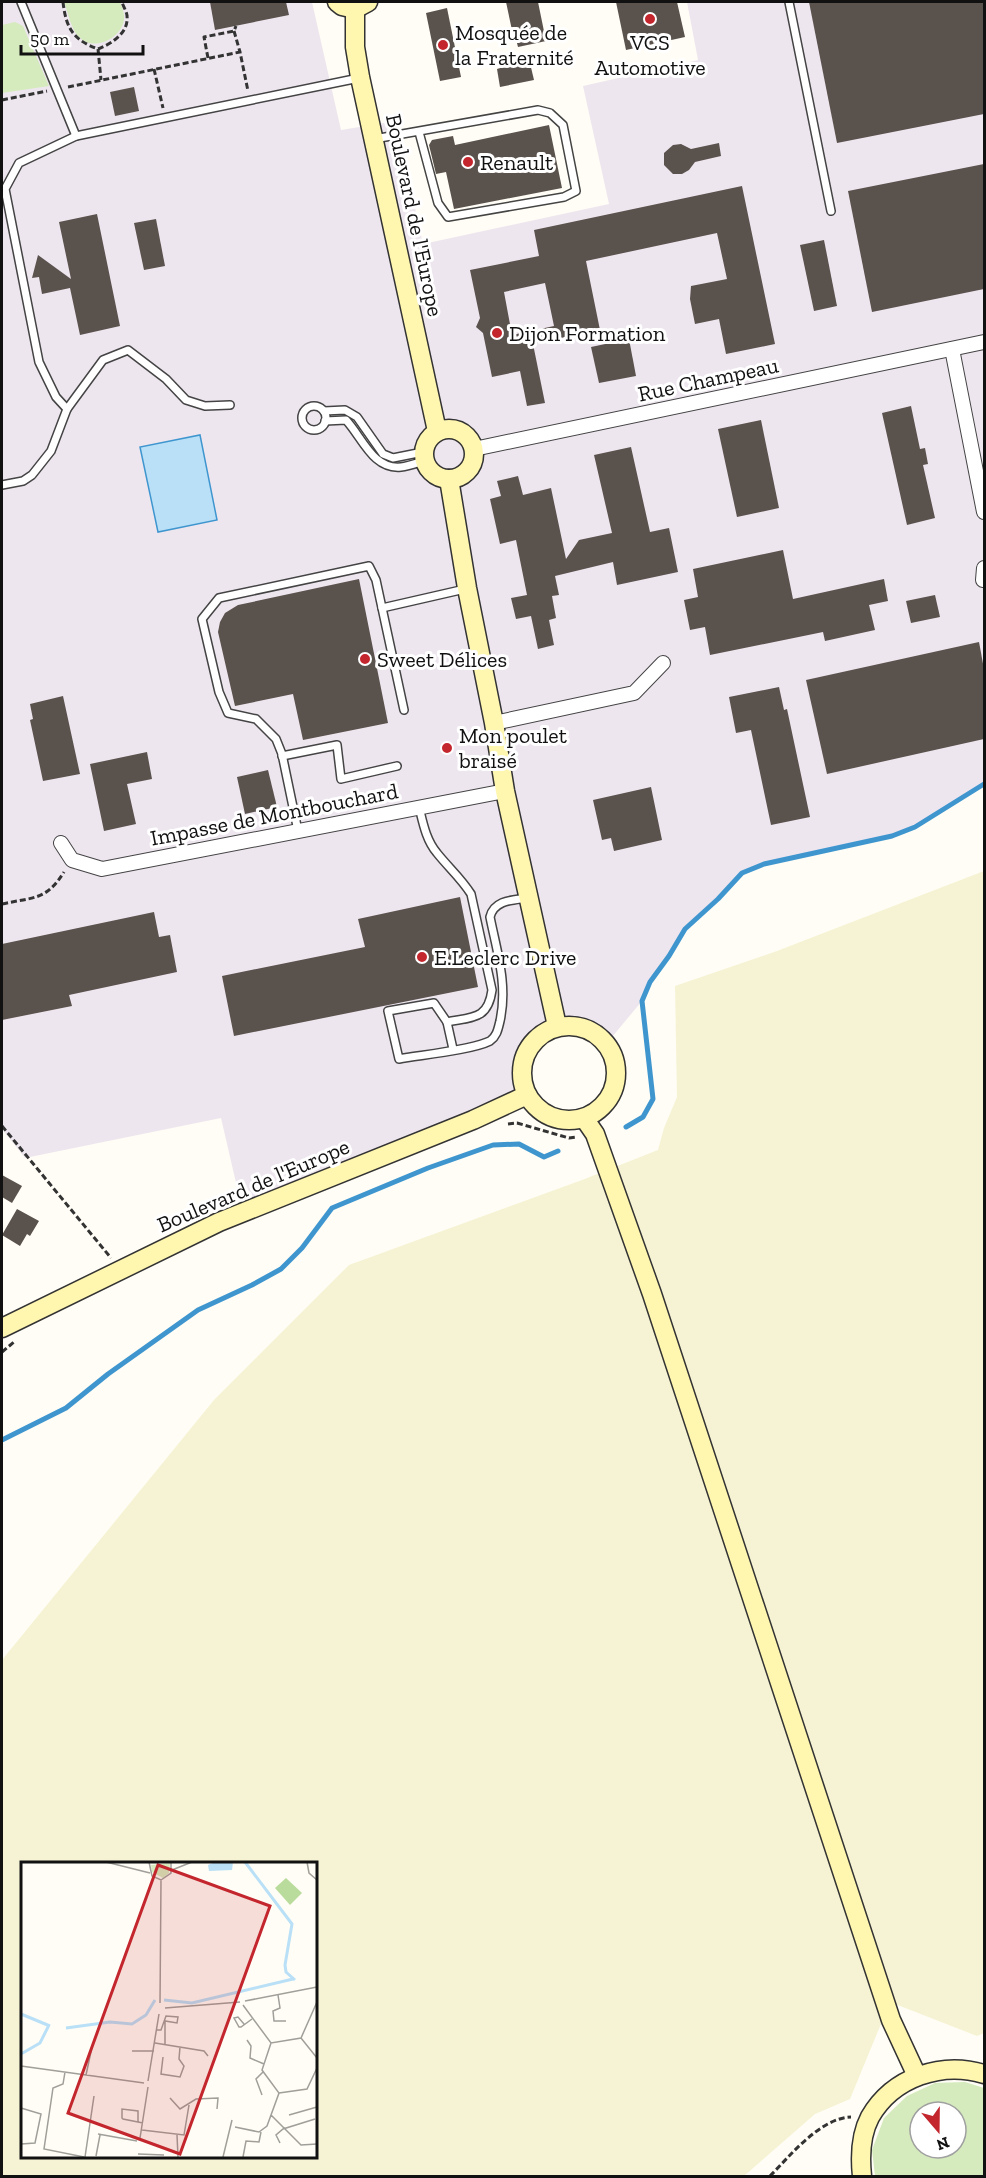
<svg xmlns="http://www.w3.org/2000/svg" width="986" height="2178" font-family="'Zilla Slab',serif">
	<rect width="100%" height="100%" fill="#fffdf5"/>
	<!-- industrial -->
	<polygon fill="#eee6ef" points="2,2 312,2 341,130 396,121 423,244 609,204 583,86 698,60 687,2 984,2 984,783 915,827 892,836 764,864 742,873 718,899 685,929 665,961 650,982 642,1001 607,1043 599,1036 574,1025 557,1026 545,1032 529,1047 524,1058 522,1074 527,1095 243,1213 221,1118 25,1158 2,1129"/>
	<!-- farmland -->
	<path fill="#f6f3d4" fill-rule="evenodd" d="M984,871V2033L977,2036L890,2002L850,2099L815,2114L744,2176H2V1660L214,1400L349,1265L582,1180L658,1150L664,1128L677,1097L675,986L777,951ZM22,1863H315V2156H22Z"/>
	<!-- green -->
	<g fill="#d5ebbd" fill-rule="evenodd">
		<path d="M64,2H120C122,7 125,14 124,20C121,39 93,52 79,37C71,29 68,13 64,2Z"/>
		<polygon points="15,22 23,26 49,86 2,93 2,25"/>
		<path d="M965,2082L984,2088V2176H875L872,2150L884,2118L907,2096L935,2083ZM920,2112H956V2148H920Z"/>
	</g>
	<!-- water -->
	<polygon fill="#b9e0f7" stroke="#3f96cf" stroke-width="1.5" points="200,435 217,520 158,532 140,447"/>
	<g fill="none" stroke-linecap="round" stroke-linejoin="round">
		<!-- stream -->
		<g stroke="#3f96cf" stroke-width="5">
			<polyline points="626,1127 643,1117 653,1099 642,1001 650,982 669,956 685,929 718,899 742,873 764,864 892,836 915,827 984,784"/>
			<polyline points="2,1440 66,1408 108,1374 198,1310 252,1285 281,1269 302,1248 332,1208 428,1168 493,1145 519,1144 544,1157 558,1151"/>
		</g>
	</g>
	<!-- building -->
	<g fill="#5a524d" fill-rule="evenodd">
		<polygon points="210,2 286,2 289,15 215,30"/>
		<polygon points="506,2 538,2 546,41 518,47 515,35 513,35"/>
		<polygon points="616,2 677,2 685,37 626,50"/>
		<polygon points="809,2 984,2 984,114 837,143"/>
		<polygon points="447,8 461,77 440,81 426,13"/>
		<polygon points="529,59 534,80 500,87 497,69"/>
		<polygon points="134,87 139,111 115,116 110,92"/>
		<polygon points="549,125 562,188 454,209 446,172 436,174 429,145 432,140 453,136 455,145"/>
		<polygon points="719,143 721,156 695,162 689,170 682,174 673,174 664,165 664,153 673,145 681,144 691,149"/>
		<polygon points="984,164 984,289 872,312 848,191"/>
		<path d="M742,186L775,344L726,354L719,319L695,324L690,299L691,286L727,279L717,233L586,261L600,330L533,344L545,403L527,406L520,371L492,377L483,333L476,327L480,318L470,270L539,256L534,230ZM545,283L554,326L512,335L504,292Z"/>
		<polygon points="97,214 120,326 80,335 70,288 42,294 39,277 32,278 38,255 71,279 59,222"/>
		<polygon points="156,219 165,266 144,270 134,223"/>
		<polygon points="824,240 837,306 814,311 800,245"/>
		<polygon points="629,339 636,376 599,383 591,347"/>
		<polygon points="911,406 920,449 925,448 928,464 923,465 935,518 907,525 882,413"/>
		<polygon points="761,420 779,508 737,517 718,429"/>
		<polygon points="631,447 650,532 669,528 678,572 617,585 613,562 555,576 559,595 552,596 556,618 549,620 554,645 538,649 531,616 516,619 511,598 527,595 516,540 500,544 490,499 501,496 497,481 518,476 523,495 551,488 566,559 579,540 612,533 594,455"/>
		<polygon points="783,550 793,599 884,579 888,601 869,605 875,630 825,641 823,632 710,655 705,627 690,630 684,600 698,597 693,569"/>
		<polygon points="359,579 388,723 303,740 293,694 235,706 218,632 220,622 225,613 238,605"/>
		<polygon points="935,595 940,617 911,623 906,601"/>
		<polygon points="979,642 984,669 984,739 827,774 806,680"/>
		<polygon points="779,687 784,710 787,709 810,817 771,825 751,730 736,733 729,697"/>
		<polygon points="63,696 80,774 43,781 30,720 33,719 30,704"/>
		<polygon points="147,752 152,779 127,784 136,824 104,831 90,764"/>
		<polygon points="268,770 277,807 245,814 237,777"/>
		<polygon points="651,787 662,840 614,851 611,838 602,840 593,800"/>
		<polygon points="460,897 478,987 234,1036 222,976 365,947 358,919"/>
		<polygon points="154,912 159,937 170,935 177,972 69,995 72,1006 2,1020 2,944"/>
		<polygon points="2,1175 22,1186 12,1203 2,1197"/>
		<polygon points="17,1209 39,1221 30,1236 27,1234 20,1246 2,1235"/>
	</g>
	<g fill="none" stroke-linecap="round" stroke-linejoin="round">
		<defs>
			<g id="lane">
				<polyline points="21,2 76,136"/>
				<polyline points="789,2 831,211"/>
				<polyline points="374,139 538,110 550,113 563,125 576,191 564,197 448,217 438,203 419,132"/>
				<circle cx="314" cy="418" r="12"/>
				<polyline points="67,409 56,397 39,362 5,189 19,163 76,136 359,78"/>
				<polyline points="324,411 345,410 357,417 383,454 393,458 423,452"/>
				<path d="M325,421L346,420C362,437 373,470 401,467C409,466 417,463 424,461"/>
				<polyline points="2,485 23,481 32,475 51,451 67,409 103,360 128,350 166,379 186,400 205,406 230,405"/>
				<polyline points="382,608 465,589"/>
				<polyline points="282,756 337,745 341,779 397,766"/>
				<path d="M419,807C423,823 426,840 437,853C448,867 461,878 471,894L492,990C488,1020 472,1017 447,1022L434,1003L388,1011L399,1059C421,1055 472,1050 490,1041C497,1036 498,1029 500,1021C508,985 497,952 490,917C494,900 513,900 527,898"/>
				<polyline points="298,831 282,754 276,739 256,719 228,713 219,692 202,619 219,598 369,566 376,580 404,710"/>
				<polyline points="447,1022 453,1049"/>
			</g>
			<g id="street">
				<polyline points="952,349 984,512"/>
				<polyline points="474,449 984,342"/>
				<polyline points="983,580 984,568"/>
				<polyline points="494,723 634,693 663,663"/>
				<polyline points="61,843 72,860 102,869 505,791"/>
			</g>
			<g id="secondary">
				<polyline points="337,2 342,6 355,9 368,2"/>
				<polyline points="355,9 355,47 360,77 437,431"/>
				<circle cx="449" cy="454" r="25"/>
				<polyline points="449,479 467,588 494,723 505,791 557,1026"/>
				<circle cx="569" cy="1073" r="47"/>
				<polyline points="584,1118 595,1134 652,1294 891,2020 917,2076"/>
				<polyline points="2,1328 219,1222 473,1120 527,1095"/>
				<path d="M862,2176C860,2157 861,2134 870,2117C893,2077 942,2061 984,2074"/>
			</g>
		</defs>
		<!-- lane casing -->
		<use href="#lane" stroke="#444" stroke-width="10"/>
		<!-- street casing -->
		<use href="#street" stroke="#444" stroke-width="16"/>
		<!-- secondary casing -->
		<use href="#secondary" stroke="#333" stroke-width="21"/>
		<!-- path -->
		<g stroke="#333" stroke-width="3" stroke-dasharray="6 3" stroke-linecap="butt">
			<path d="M63,2C66,28 73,40 98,49C111,44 129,33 127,16C127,12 123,6 122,2"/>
			<polyline points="234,31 240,52"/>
			<polyline points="98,49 101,80"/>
			<polyline points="208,58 204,37 234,31 236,26"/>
			<polyline points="154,69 163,108"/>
			<polyline points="68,87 240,52 248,91"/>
			<polyline points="2,100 47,91"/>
			<path d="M2,904C33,897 46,901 64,872"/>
			<polyline points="508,1124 517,1123 569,1138 577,1137"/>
			<polyline points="2,1126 111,1258"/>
			<polyline points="2,1352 14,1342"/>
			<path d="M770,2176C790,2156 820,2118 851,2117"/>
		</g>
		<!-- lane -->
		<use href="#lane" stroke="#fff" stroke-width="7"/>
		<!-- street -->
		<use href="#street" stroke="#fff" stroke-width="14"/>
		<!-- secondary -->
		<use href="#secondary" stroke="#fff6b0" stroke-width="18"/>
	</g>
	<!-- markers -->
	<g fill="#c4262e" stroke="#fff" stroke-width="2">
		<circle cx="650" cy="19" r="6"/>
		<circle cx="443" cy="45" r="6"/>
		<circle cx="468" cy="162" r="6"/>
		<circle cx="497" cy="333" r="6"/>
		<circle cx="365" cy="659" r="6"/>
		<circle cx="447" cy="748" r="6"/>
		<circle cx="422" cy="957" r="6"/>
	</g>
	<g text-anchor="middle" stroke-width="6" stroke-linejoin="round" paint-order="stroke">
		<!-- poi labels -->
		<g font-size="22" fill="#111" stroke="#fff" text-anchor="start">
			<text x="455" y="40">Mosquée de<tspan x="455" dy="25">la Fraternité</tspan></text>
			<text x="650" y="50" text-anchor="middle">VCS<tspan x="650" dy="25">Automotive</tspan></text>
			<text x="480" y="170">Renault</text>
			<text x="509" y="341">Dijon Formation</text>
			<text x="377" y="667">Sweet Délices</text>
			<text x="459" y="743">Mon poulet<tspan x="459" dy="25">braisé</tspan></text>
			<text x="434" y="965">E.Leclerc Drive</text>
		</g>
		<!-- street labels -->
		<g font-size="22" fill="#111" stroke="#fff">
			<text transform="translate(415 215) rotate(78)" y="8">Boulevard de l'Europe</text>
			<text transform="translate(708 379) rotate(-12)" y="8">Rue Champeau</text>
			<text transform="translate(274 814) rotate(-11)" y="8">Impasse de Montbouchard</text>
			<text transform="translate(253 1185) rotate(-23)" y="8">Boulevard de l'Europe</text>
		</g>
	</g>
	<!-- overview -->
	<g transform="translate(21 1862)">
		<rect width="296" height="296" fill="#fffdf5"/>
		<path d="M149,1L148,11L142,16L131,10L130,3Z" fill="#d5ebbd"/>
		<path d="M265,16L281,31L269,43L254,26Z" fill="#b9dc9c"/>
		<path d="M194,0H212L211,8L188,9L187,3Z" fill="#b9e0f7"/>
		<path fill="none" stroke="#b9e0f7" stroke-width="3" d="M224,0L271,62L264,103L265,110L274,118M143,138L171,141L272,117M0,152L29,164M45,166L89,160L111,162L125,153L134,138M0,192L19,181L28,163"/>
		<path fill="none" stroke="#a09f9a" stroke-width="1.5" d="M85,0L129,11M103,0H143M128,0L131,14L140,18L150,11V0M286,0L288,11L296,18M151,8L171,0M257,133L259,146L252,149L253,159H265M224,139L296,125M139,141L140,18M222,143L250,181L280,176L296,140M144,146L219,140M223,162L217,155L213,156L218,165H220L231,157M136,168H140L145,154L157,155L156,161L144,159V183M280,176L296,196M226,178L230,184L229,196L243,202M134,181L183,189L187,194M111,189H133M142,195L140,212L159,215L163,204L158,197L159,185M0,204L123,221M44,210L42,222L32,226L23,287L63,295M65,213L71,185M127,219L138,152M258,231L286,227L296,206M241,233L235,217L242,210M149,236L159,247L175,237L197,236L196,247M0,246L20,252L14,281L0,282M250,253L280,283L296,282M268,253L296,245M117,260V249L101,247V256L102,257L122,261M214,265L238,270L246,264L258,231L241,208L250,181M121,268L163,273L168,243M77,272L116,279M156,273L157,295M119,276L127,225M259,281L255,273L262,267L294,257M117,292L143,293M75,294L79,273M64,295L73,234M202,295L211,258M222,295L225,279L238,280L240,270"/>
		<path fill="#c4262e" fill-opacity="0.15" stroke="#c4262e" stroke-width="3" d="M137,3L249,44L159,292L47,251Z"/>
		<rect width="296" height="296" fill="none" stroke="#111" stroke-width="3"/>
	</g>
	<!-- border -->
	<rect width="986" height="2178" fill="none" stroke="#111111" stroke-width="6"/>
	<!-- north arrow -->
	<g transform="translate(938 2130) rotate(160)"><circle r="28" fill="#ffffff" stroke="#a0a0a0" stroke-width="1.5"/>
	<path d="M0-4.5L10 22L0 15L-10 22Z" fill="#c4262e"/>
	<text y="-9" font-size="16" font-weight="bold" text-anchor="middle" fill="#111111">N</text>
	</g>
	<!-- scale -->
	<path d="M21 45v9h122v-9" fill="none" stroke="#111111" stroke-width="3"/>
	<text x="30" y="45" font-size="18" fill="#111111" stroke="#ffffff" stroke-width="4.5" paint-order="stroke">50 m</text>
</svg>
